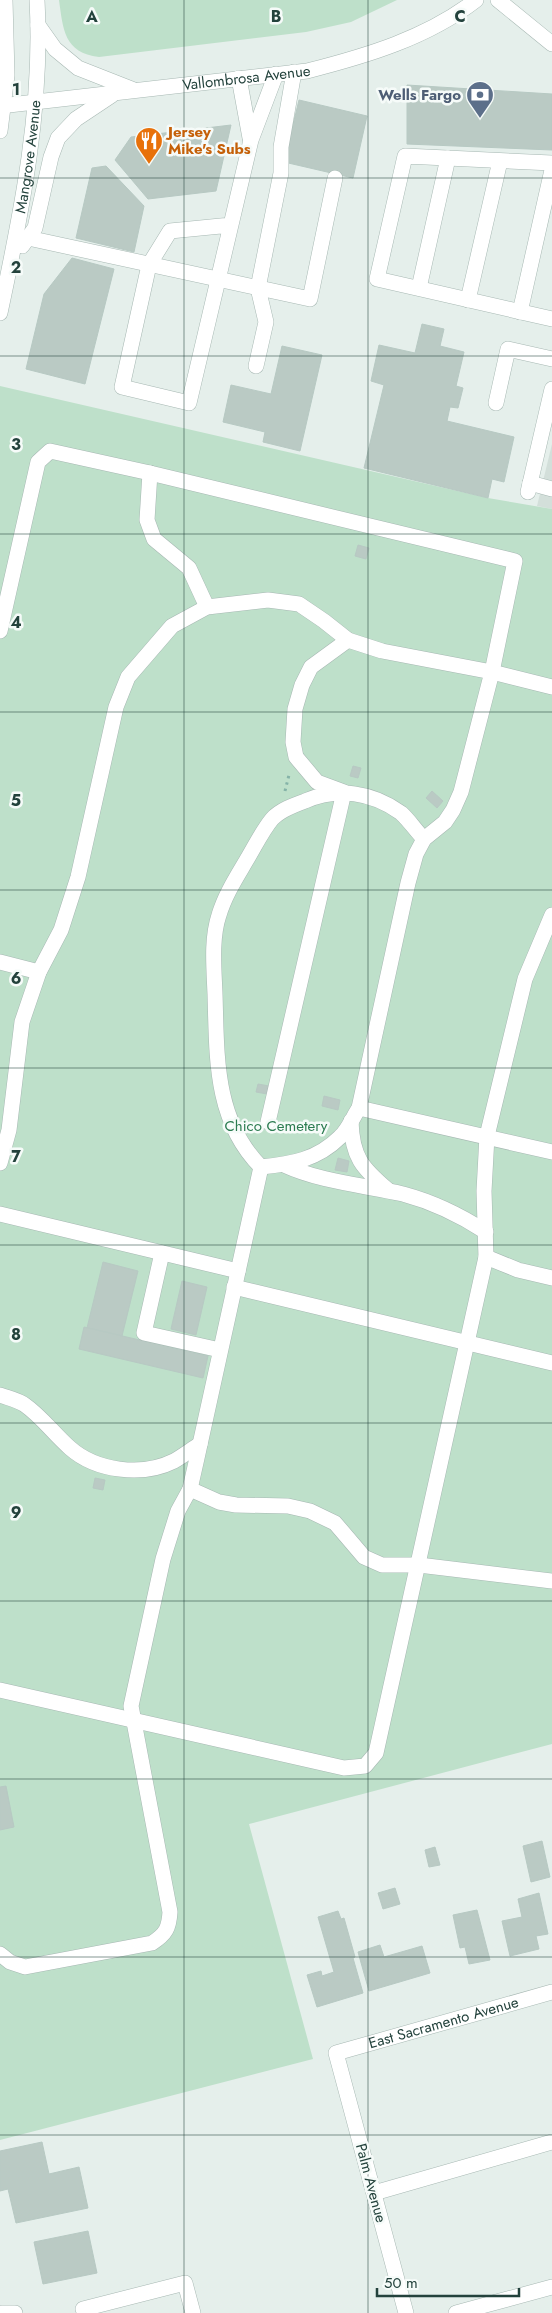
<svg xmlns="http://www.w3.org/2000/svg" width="552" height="2313" font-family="Jost,sans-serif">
	<rect width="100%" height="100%" fill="#e5efeb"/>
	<!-- built -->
	<polygon fill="#d3dfda" points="552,444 552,509 537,506"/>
	<!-- green -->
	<g fill="#bee0ca">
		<path d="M59,0H397L351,22L306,32L99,57C64,53 63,29 59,0Z"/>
		<polygon points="0,386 488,498 552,509 552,1744 249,1824 313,2059 0,2140"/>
	</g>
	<!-- building -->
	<g fill="#bacac4" stroke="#b7c9c3">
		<polygon points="407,85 552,94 552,150 407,144"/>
		<polygon points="299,100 367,116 353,178 284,162"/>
		<polygon points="231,125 216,191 148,199 115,160 131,137"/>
		<polygon points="106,166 144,206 134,252 76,238 92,168"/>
		<polygon points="72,258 114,269 85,384 26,369 44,294"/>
		<polygon points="422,324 444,329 440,346 464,352 456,386 463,388 458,408 450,407 447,421 514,437 504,482 492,479 488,498 364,468 384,385 371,381 379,345 415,353"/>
		<polygon points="282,346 322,355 300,451 263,442 265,432 223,422 231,385 271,394"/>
		<polygon points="358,545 369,548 366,559 355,556"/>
		<polygon points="353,766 361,768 358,778 350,776"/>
		<polygon points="432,791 443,801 437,808 426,798"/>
		<polygon points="258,1084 269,1086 267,1094 256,1092"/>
		<polygon points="324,1096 340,1100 338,1110 322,1106"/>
		<polygon points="338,1158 349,1161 347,1172 335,1170"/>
		<polygon points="103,1262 138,1271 122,1336 87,1328"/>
		<polygon points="182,1281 207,1287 196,1335 171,1329"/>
		<polygon points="84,1327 208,1356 203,1378 79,1349"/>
		<polygon points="95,1478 105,1480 103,1490 93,1488"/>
		<polygon points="6,1786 14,1827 0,1830 0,1787"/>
		<polygon points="542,1841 550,1877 531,1882 523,1846"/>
		<polygon points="435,1847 440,1865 429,1867 425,1850"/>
		<polygon points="395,1888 400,1904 383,1909 378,1893"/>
		<polygon points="539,1893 548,1934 536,1936 539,1949 510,1956 502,1921 522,1917 518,1899"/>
		<polygon points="477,1910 490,1960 469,1964 465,1947 460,1948 453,1915"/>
		<polygon points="338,1911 341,1919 344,1918 355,1957 353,1958 363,1993 317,2007 307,1975 321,1971 322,1976 334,1972 318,1917"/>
		<polygon points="380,1945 384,1957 422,1946 430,1973 369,1991 358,1952"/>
		<polygon points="42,2142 49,2174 79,2167 88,2208 16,2223 8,2189 0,2191 0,2151"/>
		<polygon points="88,2231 97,2273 43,2284 34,2242"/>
	</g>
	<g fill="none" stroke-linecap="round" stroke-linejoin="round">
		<defs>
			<g id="minor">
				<polyline points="498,0 552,44"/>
				<polyline points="38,25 55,49 78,68 134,90"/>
				<polyline points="239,78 250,138"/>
				<path id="s1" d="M0,106L307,71C366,56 427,38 476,0"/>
				<polyline points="0,131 7,75 5,0"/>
				<polyline points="552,163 405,156 377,279 552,319"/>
				<polyline points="231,225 170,231 149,265 122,387 189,403 251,140 276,74"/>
				<polyline points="28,238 310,299 335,178"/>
				<polyline points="22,246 35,228 51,157 58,138 76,119 112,95"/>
				<polyline points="419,288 448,158"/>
				<polyline points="468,300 500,161"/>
				<polyline points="520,312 552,170"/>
				<path id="s2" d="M0,313C22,210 43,106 37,0"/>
				<polyline points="256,366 266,322 258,288 281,173 281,147 294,72"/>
				<polyline points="496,403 508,349 552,359"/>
				<polyline points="150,473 147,520 154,539 189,568 207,607"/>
				<polyline points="530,483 552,489"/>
				<polyline points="528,492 552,389"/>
				<path d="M0,631L38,462L50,451L150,473L515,561L492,672L461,792L453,810L445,822L424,839L416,854L408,883L359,1108C353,1117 348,1130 340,1137C317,1160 291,1164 261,1167"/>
				<polyline points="0,962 39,972"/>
				<polyline points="359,1108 552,1152"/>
				<path d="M351,1121C352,1157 362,1168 388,1190"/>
				<polyline points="268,1122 344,792 317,782 296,757 293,742 295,709 302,685 311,667 348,640"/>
				<polyline points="0,1163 9,1130 22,1022 39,972 61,930 78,877 116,707 128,677 172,626 207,607 268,600 299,604 324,621 348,640 382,651 492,672 552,687"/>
				<path d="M284,1165C321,1182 363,1185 403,1194C433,1202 460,1215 486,1232"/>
				<path d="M261,1167C214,1120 217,1056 215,994C214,968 211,939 219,915C225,895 236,878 246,861C254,848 262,831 272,819C280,810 294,805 305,801C338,787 372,792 401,813C409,820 416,831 424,839"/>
				<polyline points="0,1214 238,1271"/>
				<polyline points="162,1253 144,1333 220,1350"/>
				<polyline points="486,1257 518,1270 552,1278"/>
				<polyline points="234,1287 552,1363"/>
				<path d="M0,1395C8,1398 18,1400 25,1405C42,1417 54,1434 70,1448C96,1471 142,1477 174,1461C183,1456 192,1449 200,1444"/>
				<polyline points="190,1489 219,1502 236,1505 288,1506 310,1511 335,1523 364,1557 382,1565 419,1565 552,1581"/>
				<polyline points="0,1690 344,1768 365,1766 376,1753 486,1257 484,1191 487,1136 525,979 552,915"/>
				<path d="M0,1954L10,1962L25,1967L152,1943C166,1934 169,1928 170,1912L131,1706L163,1559L178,1511L190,1489L197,1458L261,1167"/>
				<polyline points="374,2193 552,2142"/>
				<polyline points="83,2309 185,2283 193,2313"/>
				<polyline points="2,2313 15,2313"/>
				<path id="s3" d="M406,2313L336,2053L552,1992"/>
				<polyline points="456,2313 552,2287"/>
			</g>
		</defs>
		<!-- minor casing -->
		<use href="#minor" stroke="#a7b8b3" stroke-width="16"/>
		<!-- path -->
		<polyline stroke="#85b3a8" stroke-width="3" stroke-dasharray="2.5 4" stroke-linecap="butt" points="285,791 289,775"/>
		<!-- minor -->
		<use href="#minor" stroke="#fff" stroke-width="15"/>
	</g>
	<!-- grid -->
	<path fill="none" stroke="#23423c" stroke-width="1" stroke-opacity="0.55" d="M184,0V2313M368,0V2313M0,178H552M0,356H552M0,534H552M0,712H552M0,890H552M0,1068H552M0,1245H552M0,1423H552M0,1601H552M0,1779H552M0,1957H552M0,2135H552"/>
	<!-- icons -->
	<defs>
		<symbol id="bank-pin" viewBox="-11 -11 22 30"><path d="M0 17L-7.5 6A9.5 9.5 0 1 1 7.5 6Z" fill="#5c6f8a" stroke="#f6fbf9"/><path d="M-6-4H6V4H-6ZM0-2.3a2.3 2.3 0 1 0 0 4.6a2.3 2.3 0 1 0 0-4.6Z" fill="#fff"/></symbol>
		<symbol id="restaurant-pin" viewBox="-11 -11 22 30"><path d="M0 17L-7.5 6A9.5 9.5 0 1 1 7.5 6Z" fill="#e8710a" stroke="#f6fbf9"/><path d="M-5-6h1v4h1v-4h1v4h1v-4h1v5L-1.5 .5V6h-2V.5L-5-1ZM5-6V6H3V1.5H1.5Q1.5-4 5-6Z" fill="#fff"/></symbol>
	</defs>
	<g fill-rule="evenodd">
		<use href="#bank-pin" x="464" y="79" width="32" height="43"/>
		<use href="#restaurant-pin" x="133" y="125" width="32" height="43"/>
	</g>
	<g text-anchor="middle" stroke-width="5" stroke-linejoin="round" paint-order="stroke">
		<!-- street labels -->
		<g font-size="15" fill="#23423c" stroke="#f6fbf9">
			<text dy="5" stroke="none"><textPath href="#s1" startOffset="248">Vallombrosa Avenue</textPath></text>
			<text dy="5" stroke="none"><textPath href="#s2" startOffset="159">Mangrove Avenue</textPath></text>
			<text dy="5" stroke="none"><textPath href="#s3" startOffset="381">East Sacramento Avenue</textPath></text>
			<text transform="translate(371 2183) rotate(75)" y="5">Palm Avenue</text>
		</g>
		<!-- service labels -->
		<g font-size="15" font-weight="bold" fill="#4e5e75" stroke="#f6fbf9" text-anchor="end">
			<text x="461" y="100">Wells Fargo</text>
		</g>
		<!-- food labels -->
		<g font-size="15" font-weight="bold" fill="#c56008" stroke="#f6fbf9" text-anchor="start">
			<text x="168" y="137">Jersey<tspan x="168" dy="17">Mike's Subs</tspan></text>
		</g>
		<!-- park labels -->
		<g font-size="15" fill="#2b7b50" stroke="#f6fbf9">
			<text x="276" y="1131">Chico Cemetery</text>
		</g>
	</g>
	<g font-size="16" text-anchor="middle" font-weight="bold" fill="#23423c" stroke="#f6fbf9" stroke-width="5" stroke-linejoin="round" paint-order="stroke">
		<text x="92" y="22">A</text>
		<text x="276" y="22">B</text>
		<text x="460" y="22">C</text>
		<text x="16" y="95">1</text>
		<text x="16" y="273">2</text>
		<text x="16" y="450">3</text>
		<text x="16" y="628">4</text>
		<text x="16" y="806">5</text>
		<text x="16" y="984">6</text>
		<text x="16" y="1162">7</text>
		<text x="16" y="1340">8</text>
		<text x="16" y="1518">9</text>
	</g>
	<!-- scale -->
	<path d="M377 2288v8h142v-8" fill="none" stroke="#23423c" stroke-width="2.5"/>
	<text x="384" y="2288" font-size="15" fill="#23423c" stroke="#f6fbf9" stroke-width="4" paint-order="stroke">50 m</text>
</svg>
